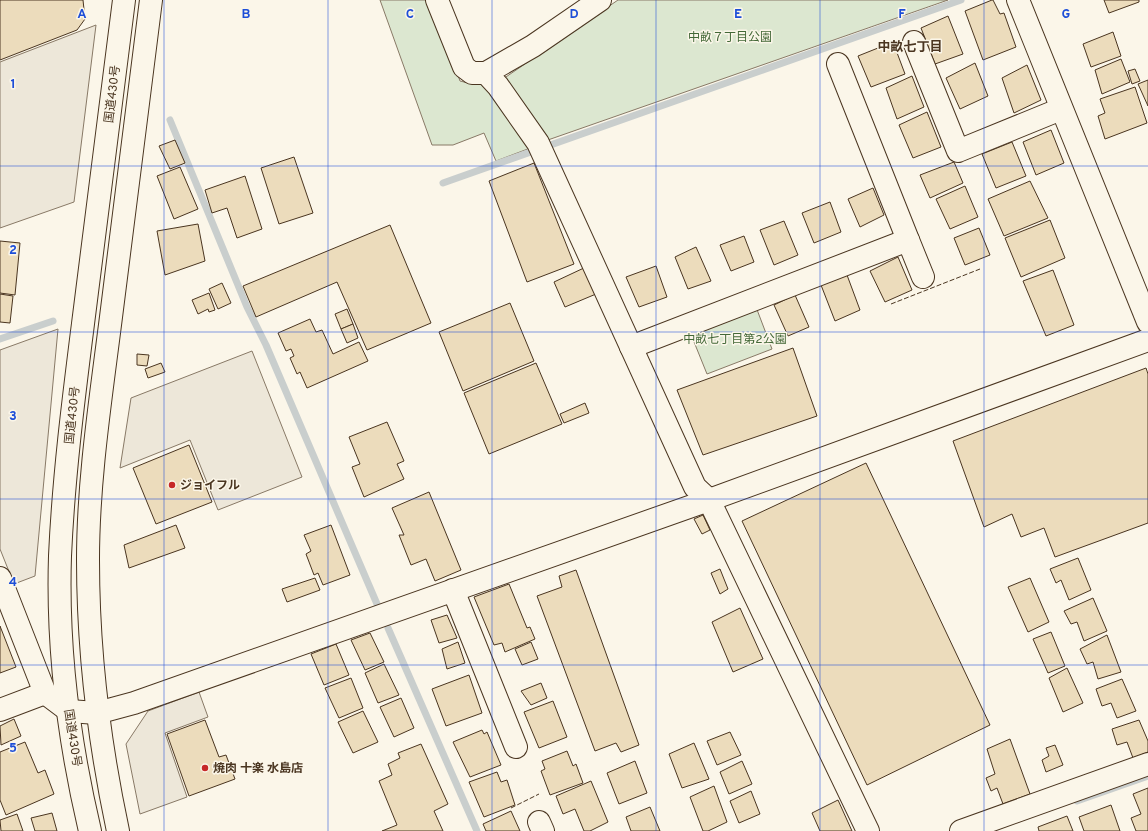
<svg xmlns="http://www.w3.org/2000/svg" width="1148" height="831" font-family="Overpass,'Noto Sans JP',sans-serif">
	<rect width="100%" height="100%" fill="#fbf6e9"/>
	<!-- green -->
	<g fill="#dce7d0" stroke="#887966">
		<polygon points="380,0 430,0 460,81 468,83 481,79 533,147 496,161 484,133 453,145 432,145"/>
		<polygon points="618,0 948,0 545,141 503,79"/>
		<polygon points="756,307 772,349 707,374 690,332"/>
	</g>
	<!-- parking -->
	<g fill="#ede7d9" stroke="#887966">
		<polygon points="96,25 74,202 0,228 0,62"/>
		<polygon points="58,329 35,576 14,584 0,549 0,350"/>
		<polygon points="252,351 302,477 218,510 190,440 120,468 131,398"/>
		<polygon points="199,692 208,717 165,733 187,797 140,814 126,744 148,711"/>
	</g>
	<g fill="none" stroke-linecap="round" stroke-linejoin="round">
		<!-- stream -->
		<g stroke="#c9cecd" stroke-width="7">
			<polyline points="170,120 247,307 266,345 377,604"/>
			<polyline points="443,183 961,0"/>
			<polyline points="0,339 53,321"/>
			<polyline points="388,628 477,831"/>
			<polyline points="1077,801 1148,776"/>
		</g>
	</g>
	<!-- building -->
	<g fill="#ecdcbc" stroke="#4a3520">
		<polygon points="0,0 83,0 85,19 77,30 0,60"/>
		<polygon points="992,0 993,0 1000,14 1004,13 1016,47 983,60 965,11"/>
		<polygon points="1104,0 1139,0 1139,2 1109,13"/>
		<polygon points="948,16 963,54 935,64 921,28"/>
		<polygon points="1113,32 1121,56 1091,67 1083,44"/>
		<polygon points="893,42 905,74 871,87 858,56"/>
		<polygon points="1121,59 1130,82 1102,94 1095,70"/>
		<polygon points="975,63 988,96 960,109 946,78"/>
		<polygon points="1027,65 1041,100 1014,113 1002,78"/>
		<polygon points="1135,69 1140,81 1132,84 1128,71"/>
		<polygon points="912,76 924,107 897,119 886,88"/>
		<polygon points="1148,80 1148,106 1138,84"/>
		<polygon points="1135,87 1147,123 1105,139 1098,116 1105,113 1100,99"/>
		<polygon points="927,112 941,147 913,158 899,125"/>
		<polygon points="1051,130 1064,163 1036,175 1023,142"/>
		<polygon points="175,140 185,163 170,169 159,146"/>
		<polygon points="1012,142 1026,176 996,188 982,154"/>
		<polygon points="294,157 313,213 279,224 261,168"/>
		<polygon points="954,162 963,183 930,198 920,175"/>
		<polygon points="534,163 574,264 527,282 489,181"/>
		<polygon points="180,167 198,209 174,219 157,176"/>
		<polygon points="245,176 262,229 237,238 227,208 212,213 205,190"/>
		<polygon points="1030,181 1048,218 1004,236 988,199"/>
		<polygon points="965,186 978,217 950,229 936,199"/>
		<polygon points="873,188 884,215 860,227 848,199"/>
		<polygon points="830,202 841,232 814,243 802,213"/>
		<polygon points="1050,220 1065,258 1021,277 1005,238"/>
		<polygon points="784,221 798,255 774,265 760,230"/>
		<polygon points="198,224 205,261 165,275 157,231"/>
		<polygon points="390,225 431,323 367,350 337,282 256,317 243,286"/>
		<polygon points="979,228 990,255 965,265 954,238"/>
		<polygon points="744,236 754,262 731,271 720,245"/>
		<polygon points="0,241 20,243 15,295 0,293"/>
		<polygon points="696,247 711,281 688,289 675,257"/>
		<polygon points="898,257 912,290 885,302 870,271"/>
		<polygon points="656,266 667,297 639,307 626,277"/>
		<polygon points="586,267 596,294 565,307 554,282"/>
		<polygon points="1053,270 1074,325 1046,336 1023,281"/>
		<polygon points="847,275 860,310 835,321 821,285"/>
		<polygon points="222,283 231,303 218,309 209,289"/>
		<polygon points="209,293 215,310 209,312 208,309 198,314 192,300"/>
		<polygon points="0,294 13,296 10,323 0,322"/>
		<polygon points="795,295 809,327 788,336 774,305"/>
		<polygon points="510,303 534,361 463,391 439,332"/>
		<polygon points="347,309 353,324 341,329 335,314"/>
		<polygon points="310,319 316,332 322,330 333,354 359,342 368,361 307,388 300,372 297,374 290,358 294,356 291,349 286,351 278,333"/>
		<polygon points="353,324 358,338 347,343 341,329"/>
		<polygon points="793,348 817,416 703,455 677,390"/>
		<polygon points="137,354 149,355 147,366 137,365"/>
		<polygon points="161,363 165,372 148,378 145,369"/>
		<polygon points="536,363 562,424 489,454 464,393"/>
		<polygon points="1146,368 1148,374 1148,523 1055,557 1044,528 1021,537 1012,514 984,527 953,441"/>
		<polygon points="585,403 589,413 564,423 560,414"/>
		<polygon points="387,422 404,461 397,464 404,479 364,497 352,467 360,464 349,437"/>
		<polygon points="189,445 212,502 156,524 133,468"/>
		<polygon points="866,463 990,725 867,785 742,521"/>
		<polygon points="429,492 461,570 435,581 426,559 411,565 399,535 404,535 392,508"/>
		<polygon points="703,515 710,530 702,534 694,519"/>
		<polygon points="176,525 185,548 129,568 124,545"/>
		<polygon points="331,525 350,575 323,585 318,573 314,575 306,554 311,551 304,535"/>
		<polygon points="1078,558 1091,590 1069,600 1061,580 1056,583 1050,569"/>
		<polygon points="720,569 728,589 720,594 711,573"/>
		<polygon points="576,570 639,745 621,752 616,743 595,751 537,596 562,587 559,576"/>
		<polygon points="315,578 320,590 287,602 282,589"/>
		<polygon points="1030,578 1049,622 1028,632 1008,587"/>
		<polygon points="509,584 527,628 530,627 535,639 505,652 502,643 494,645 474,597"/>
		<polygon points="1093,598 1107,631 1084,641 1077,622 1071,624 1064,611"/>
		<polygon points="740,608 763,659 733,672 712,622"/>
		<polygon points="447,615 457,638 439,643 431,620"/>
		<polygon points="0,626 16,667 0,673"/>
		<polygon points="1051,632 1065,666 1048,673 1033,639"/>
		<polygon points="370,633 384,662 365,670 351,640"/>
		<polygon points="1107,635 1121,672 1098,679 1093,662 1087,664 1080,649"/>
		<polygon points="458,642 465,663 447,669 442,649"/>
		<polygon points="531,642 538,659 522,665 515,649"/>
		<polygon points="336,644 349,675 324,685 311,654"/>
		<polygon points="384,664 399,695 378,703 365,673"/>
		<polygon points="1067,668 1083,703 1063,712 1049,678"/>
		<polygon points="469,675 482,713 446,726 432,689"/>
		<polygon points="351,678 363,708 339,718 325,688"/>
		<polygon points="1122,679 1136,711 1117,718 1111,703 1102,706 1096,689"/>
		<polygon points="541,683 547,698 531,705 521,691"/>
		<polygon points="401,698 414,728 394,737 380,707"/>
		<polygon points="553,701 567,737 539,748 524,712"/>
		<polygon points="363,711 378,742 353,753 338,722"/>
		<polygon points="14,719 21,736 1,745 0,726"/>
		<polygon points="205,720 219,757 226,755 235,779 189,796 167,734"/>
		<polygon points="1139,720 1148,741 1148,752 1133,758 1127,742 1117,745 1112,729"/>
		<polygon points="482,730 484,734 487,732 501,765 470,777 453,742"/>
		<polygon points="730,732 741,755 717,765 707,741"/>
		<polygon points="1010,739 1030,794 1003,804 997,788 991,791 986,778 995,774 987,749"/>
		<polygon points="25,742 38,773 45,770 54,794 6,815 0,800 0,752"/>
		<polygon points="694,743 709,779 682,788 669,754"/>
		<polygon points="421,744 448,804 434,811 443,831 382,831 397,825 379,781 392,775 388,764 400,758 398,753"/>
		<polygon points="1055,745 1063,765 1046,772 1042,760 1049,756 1046,748"/>
		<polygon points="567,751 573,766 576,764 583,783 550,795 541,771 545,769 542,761"/>
		<polygon points="635,761 647,793 619,804 607,773"/>
		<polygon points="742,761 752,784 729,794 720,772"/>
		<polygon points="497,772 501,782 507,780 515,805 484,817 469,782"/>
		<polygon points="591,781 608,822 590,831 584,831 575,809 563,814 556,796"/>
		<polygon points="714,786 727,822 708,831 703,831 690,797"/>
		<polygon points="1148,788 1148,831 1136,831 1131,818 1141,814 1133,794"/>
		<polygon points="751,791 760,814 739,823 730,801"/>
		<polygon points="838,800 852,831 820,831 812,813"/>
		<polygon points="1111,805 1120,831 1084,831 1079,817"/>
		<polygon points="650,807 660,831 631,831 626,817"/>
		<polygon points="511,811 520,831 486,831 483,824"/>
		<polygon points="52,813 57,831 35,831 31,818"/>
		<polygon points="17,814 23,831 1,831 0,820"/>
		<polygon points="1067,816 1073,831 1039,831 1038,827"/>
	</g>
	<g fill="none" stroke-linecap="round" stroke-linejoin="round">
		<defs>
			<g id="street">
				<polyline points="437,0 464,67 472,73 486,73 498,86 538,143 695,487 709,500 868,831"/>
				<polyline points="1018,0 1148,322"/>
				<polyline points="914,42 958,151 1061,109"/>
				<polyline points="486,73 533,46 600,0"/>
				<polyline points="908,240 923,277"/>
				<polyline points="631,347 908,240 838,64"/>
				<polyline points="0,578 45,693 69,711 97,713 134,703 709,500 1148,340"/>
				<polyline points="453,590 516,747"/>
				<polyline points="0,710 45,693"/>
				<polyline points="539,822 543,831"/>
				<polyline points="961,831 1148,764"/>
			</g>
			<g id="highway">
				<path d="M90,831C69,742 57,648 60,556C64,467 76,380 87,292C99,195 112,97 124,0"/>
				<path d="M118,831C99,742 88,651 88,560C88,479 101,397 111,317C124,211 138,106 151,0"/>
			</g>
		</defs>
		<!-- street casing -->
		<use href="#street" stroke="#4a3520" stroke-width="24"/>
		<!-- highway casing -->
		<use href="#highway" stroke="#4a3520" stroke-width="24"/>
		<!-- street -->
		<use href="#street" stroke="#fbf6e9" stroke-width="22"/>
		<!-- highway -->
		<use href="#highway" stroke="#fbf6e9" stroke-width="22"/>
		<!-- fence -->
		<g stroke="#4a3520" stroke-width="1" stroke-dasharray="5 2" stroke-linecap="butt">
			<polyline points="891,304 980,269"/>
			<polyline points="511,808 539,794"/>
		</g>
	</g>
	<!-- grid -->
	<path fill="none" stroke="#1d4ed8" stroke-width="1" stroke-opacity="0.55" d="M164,0V831M328,0V831M492,0V831M656,0V831M820,0V831M984,0V831M0,166H1148M0,332H1148M0,499H1148M0,665H1148"/>
	<!-- markers -->
	<g fill="#c62828" stroke="#fbf6e9" stroke-width="1.5">
		<circle cx="172" cy="485" r="4"/>
		<circle cx="205" cy="768" r="4"/>
	</g>
	<g text-anchor="middle" stroke-width="3" stroke-linejoin="round" paint-order="stroke">
		<!-- park labels -->
		<g font-size="12" fill="#436837" stroke="#fbf6e9">
			<text x="730" y="41">中畝７丁目公園</text>
			<text x="735" y="343">中畝七丁目第2公園</text>
		</g>
		<!-- street labels -->
		<g font-size="12" fill="#4a3520" stroke="#fbf6e9">
			<text transform="translate(112 94) rotate(-83)" y="4">国道430号</text>
			<text transform="translate(72 415) rotate(-84)" y="4">国道430号</text>
			<text transform="translate(73 738) rotate(81)" y="4">国道430号</text>
		</g>
		<!-- poi labels -->
		<g font-size="12" font-weight="bold" fill="#4a3520" stroke="#fbf6e9" text-anchor="start">
			<text x="180" y="489">ジョイフル</text>
			<text x="213" y="772">焼肉 十楽 水島店</text>
		</g>
		<!-- neighbourhood labels -->
		<g font-size="13" font-weight="bold" fill="#4a3520" stroke="#fbf6e9">
			<text x="910" y="51">中畝七丁目</text>
		</g>
	</g>
	<g font-size="13" text-anchor="middle" font-weight="bold" fill="#1d4ed8" stroke="#fbf6e9" stroke-width="3" stroke-linejoin="round" paint-order="stroke">
		<text x="82" y="18">A</text>
		<text x="246" y="18">B</text>
		<text x="410" y="18">C</text>
		<text x="574" y="18">D</text>
		<text x="738" y="18">E</text>
		<text x="902" y="18">F</text>
		<text x="1066" y="18">G</text>
		<text x="13" y="88">1</text>
		<text x="13" y="254">2</text>
		<text x="13" y="420">3</text>
		<text x="13" y="586">4</text>
		<text x="13" y="752">5</text>
	</g>
</svg>
